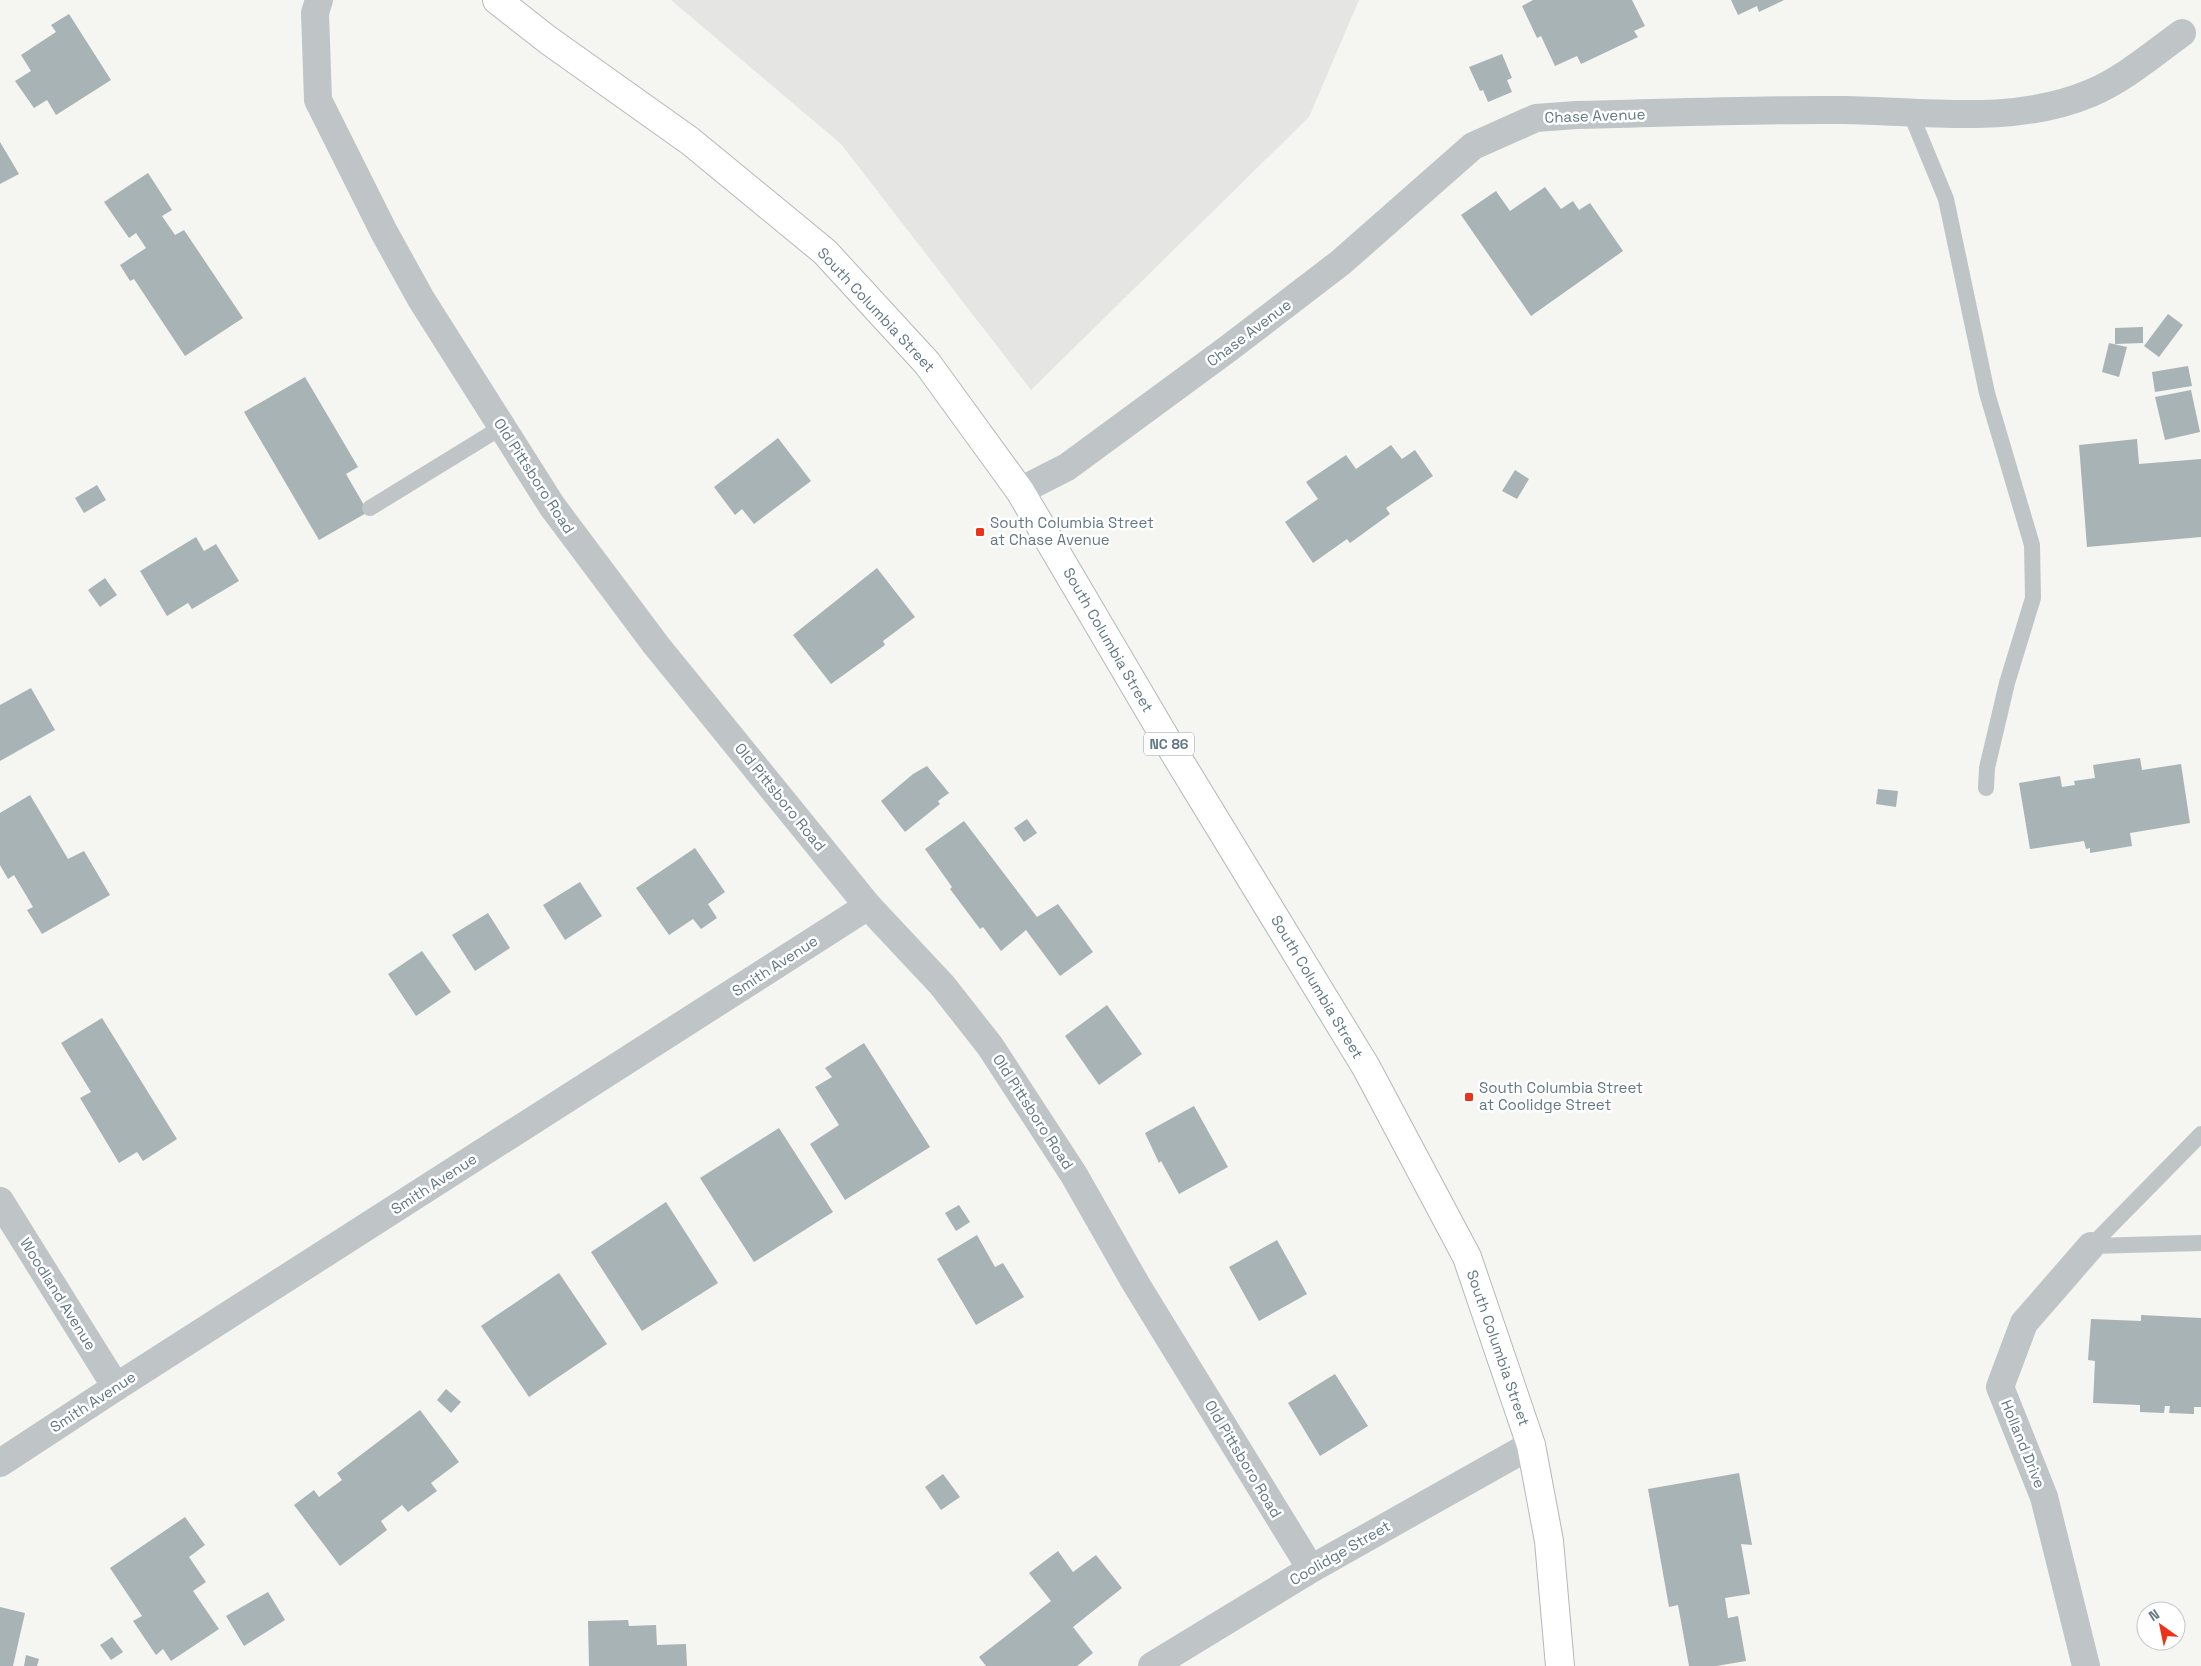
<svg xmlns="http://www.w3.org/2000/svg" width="2201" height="1666" font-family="'Space Grotesk',sans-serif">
	<rect width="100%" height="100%" fill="#f5f5f1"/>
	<!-- built -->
	<polygon fill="#e5e6e4" points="671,0 1359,0 1309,117 1031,390 841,144"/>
	<!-- building -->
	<g fill="#a8b3b6">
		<polygon points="1533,0 1632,0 1645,26 1634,31 1638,37 1581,64 1577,56 1555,66 1541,36 1537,38 1522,6"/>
		<polygon points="1731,0 1784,0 1759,12 1757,6 1738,15"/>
		<polygon points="69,14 111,80 56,115 47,100 34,108 15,81 31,71 21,55 56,32 51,25"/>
		<polygon points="1502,54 1512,78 1507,80 1512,92 1488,102 1483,90 1480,91 1469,67"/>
		<polygon points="0,142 19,174 0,184"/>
		<polygon points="148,173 172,210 162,216 175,235 184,230 243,318 185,356 134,279 130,281 120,265 146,248 136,233 129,238 104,202"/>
		<polygon points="1545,187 1561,209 1573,201 1579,210 1590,203 1623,251 1531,316 1461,215 1496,191 1510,211"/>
		<polygon points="2168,314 2183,325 2159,357 2144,346"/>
		<polygon points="2143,327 2143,343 2115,344 2115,328"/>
		<polygon points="2109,343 2127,347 2119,377 2102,372"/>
		<polygon points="2188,366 2192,386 2155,392 2152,372"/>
		<polygon points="305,377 358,467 346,474 368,512 319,540 244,412"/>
		<polygon points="2191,390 2200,432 2165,440 2155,397"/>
		<polygon points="778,438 811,481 754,524 742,509 735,515 714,487"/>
		<polygon points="2137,439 2139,464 2201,459 2201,537 2087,547 2079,445"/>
		<polygon points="1391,445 1402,459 1415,450 1433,476 1386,508 1390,514 1350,543 1347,539 1313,563 1285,522 1318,499 1306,482 1346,455 1356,469"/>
		<polygon points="1515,470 1529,479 1517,499 1502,491"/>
		<polygon points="97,485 106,500 84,513 75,498"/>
		<polygon points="196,537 204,551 216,544 239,581 192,609 188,603 167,616 140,571"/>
		<polygon points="877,568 915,617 883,641 885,645 831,684 793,635"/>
		<polygon points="105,578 117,595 100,607 88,590"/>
		<polygon points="31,688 55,730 0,761 0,705"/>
		<polygon points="2140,758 2142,770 2181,764 2190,823 2130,833 2132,846 2090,853 2090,848 2086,849 2084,841 2030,849 2019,783 2060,776 2062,787 2075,785 2074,781 2095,778 2093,765"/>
		<polygon points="927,766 949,793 938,801 940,804 905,832 881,801 913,774"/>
		<polygon points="1878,789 1898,791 1896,807 1876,804"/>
		<polygon points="30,795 68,859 84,851 110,895 42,934 27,910 33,907 14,875 8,879 0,865 0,813"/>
		<polygon points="1027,819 1037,833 1024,842 1014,828"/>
		<polygon points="964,821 1037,917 1058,904 1093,952 1060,976 1026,930 1001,951 983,927 980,929 950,889 952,887 925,849"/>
		<polygon points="695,848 725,892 708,904 717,918 701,929 693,919 669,935 636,888"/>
		<polygon points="580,882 602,916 565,940 543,905"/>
		<polygon points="488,913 510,948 475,971 452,935"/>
		<polygon points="422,951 451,992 416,1016 388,974"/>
		<polygon points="1107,1005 1142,1054 1099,1085 1065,1036"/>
		<polygon points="102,1018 177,1139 143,1161 137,1152 119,1163 80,1098 91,1092 61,1043"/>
		<polygon points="864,1043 930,1147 845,1200 810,1144 839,1125 815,1087 832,1077 825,1068"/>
		<polygon points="1194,1106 1228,1167 1179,1194 1161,1161 1159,1163 1145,1133"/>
		<polygon points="779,1128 833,1212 754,1262 700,1178"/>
		<polygon points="666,1202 718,1283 642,1331 591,1252"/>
		<polygon points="959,1205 970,1222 956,1231 945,1213"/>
		<polygon points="977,1235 995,1267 1003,1263 1024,1297 976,1325 937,1259"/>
		<polygon points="1277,1240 1307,1294 1259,1321 1229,1267"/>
		<polygon points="559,1273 607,1344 529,1397 481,1326"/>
		<polygon points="2141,1315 2201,1318 2201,1407 2194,1407 2194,1414 2169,1413 2170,1406 2165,1406 2164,1413 2140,1412 2140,1405 2093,1403 2095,1361 2088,1360 2091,1319 2141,1321"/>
		<polygon points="1335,1374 1368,1426 1320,1456 1288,1403"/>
		<polygon points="446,1389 461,1402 451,1413 437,1400"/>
		<polygon points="420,1410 459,1462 431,1483 437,1491 408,1512 402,1505 381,1521 387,1530 340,1566 294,1505 314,1490 319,1497 342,1480 337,1473"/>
		<polygon points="1739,1473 1752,1545 1741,1544 1750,1594 1725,1598 1728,1618 1738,1616 1746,1661 1716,1666 1689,1666 1678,1605 1669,1607 1648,1489"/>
		<polygon points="943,1474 960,1497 941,1510 925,1487"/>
		<polygon points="185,1517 205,1545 189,1557 206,1582 193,1591 219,1629 171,1661 163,1649 156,1655 133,1621 142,1616 110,1568"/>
		<polygon points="1058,1551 1073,1572 1096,1555 1122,1588 1073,1627 1093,1653 1077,1666 986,1666 979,1657 1051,1601 1029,1573"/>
		<polygon points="268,1592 285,1620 244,1646 226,1616"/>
		<polygon points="0,1607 25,1613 13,1666 0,1666"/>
		<polygon points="628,1620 629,1626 656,1625 657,1645 686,1644 687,1666 589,1666 588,1621"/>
		<polygon points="112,1637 123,1652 111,1660 100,1645"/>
		<polygon points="26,1655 39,1659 37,1666 24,1666"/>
	</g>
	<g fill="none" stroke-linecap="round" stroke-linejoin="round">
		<defs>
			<polyline id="primary" points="497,0 548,40 690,141 825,252 927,363 1020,491 1169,744 1366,1067 1467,1257 1531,1445 1549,1541 1560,1666"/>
		</defs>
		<!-- primary casing -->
		<use href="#primary" stroke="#b3b8bb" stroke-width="30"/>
		<!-- lane -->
		<g stroke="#bfc5c7" stroke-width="16">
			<polyline points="1910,112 1946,199 1987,393 2032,545 2033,598 2007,683 1987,768 1986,788"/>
			<polyline points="370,508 502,427"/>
			<polyline points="2091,1246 2201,1134"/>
			<polyline points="2091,1246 2201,1243"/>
		</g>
		<!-- street -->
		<g stroke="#bfc5c7" stroke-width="28">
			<polyline points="319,0 315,13 318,100 384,232 421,299 552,506 656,645 868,906 942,985 990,1046 1074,1175 1136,1284 1311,1569"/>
			<path d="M1020,491L1067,467L1229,348L1340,263L1473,146L1536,118L1576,115C1665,113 1755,109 1844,110C1926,111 2013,126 2091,93C2124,79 2153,54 2182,33"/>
			<polyline points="0,1201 116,1387"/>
			<polyline points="0,1463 116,1387 868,906"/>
			<polyline points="1152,1666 1311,1569 1531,1445"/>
			<polyline points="2086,1666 2044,1497 2000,1387 2024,1323 2091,1246"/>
		</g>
		<!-- primary -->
		<use href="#primary" stroke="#fff" stroke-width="28"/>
	</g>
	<!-- markers -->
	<g fill="#ec331a" stroke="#fff" stroke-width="2">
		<rect x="975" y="527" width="10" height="10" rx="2.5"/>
		<rect x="1464" y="1092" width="10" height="10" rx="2.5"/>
	</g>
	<g text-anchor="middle" stroke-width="5" stroke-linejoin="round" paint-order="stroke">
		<!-- shield labels -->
		<rect fill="#fff" stroke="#91a0a8" stroke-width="1" x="1144" y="732.5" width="50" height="23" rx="4"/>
		<g font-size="14" font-weight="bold" fill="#627883">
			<text x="1169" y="749">NC 86</text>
		</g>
		<!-- street labels -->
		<g font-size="15" fill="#627883" stroke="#fff">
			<text transform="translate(1595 116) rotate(-2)" y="5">Chase Avenue</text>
			<text transform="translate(876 310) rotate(47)" y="5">South Columbia Street</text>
			<text transform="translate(1249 333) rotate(-37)" y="5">Chase Avenue</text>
			<text transform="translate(534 476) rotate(57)" y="5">Old Pittsboro Road</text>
			<text transform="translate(1108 640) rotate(60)" y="5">South Columbia Street</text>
			<text transform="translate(780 797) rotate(51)" y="5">Old Pittsboro Road</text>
			<text transform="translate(775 966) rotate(-33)" y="5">Smith Avenue</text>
			<text transform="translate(1317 987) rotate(59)" y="5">South Columbia Street</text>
			<text transform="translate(1033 1112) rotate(57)" y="5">Old Pittsboro Road</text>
			<text transform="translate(434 1184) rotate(-33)" y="5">Smith Avenue</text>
			<text transform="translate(58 1294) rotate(58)" y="5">Woodland Avenue</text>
			<text transform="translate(1498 1348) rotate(71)" y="5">South Columbia Street</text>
			<text transform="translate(93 1402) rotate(-33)" y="5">Smith Avenue</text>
			<text transform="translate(2023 1444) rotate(68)" y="5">Holland Drive</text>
			<text transform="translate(1243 1459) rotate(59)" y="5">Old Pittsboro Road</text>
			<text transform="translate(1340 1553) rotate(-30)" y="5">Coolidge Street</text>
		</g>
		<!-- poi labels -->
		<g font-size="15" fill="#627883" stroke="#fff" text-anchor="start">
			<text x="990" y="528">South Columbia Street<tspan x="990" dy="17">at Chase Avenue</tspan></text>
			<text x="1479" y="1093">South Columbia Street<tspan x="1479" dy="17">at Coolidge Street</tspan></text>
		</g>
	</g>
	<!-- north arrow -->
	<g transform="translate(2161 1626) rotate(327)"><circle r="24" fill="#ffffff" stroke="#c0c9cd"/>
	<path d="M0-4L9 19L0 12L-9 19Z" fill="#ec331a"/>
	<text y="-8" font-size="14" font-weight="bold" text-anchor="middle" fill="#627883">N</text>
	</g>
</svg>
